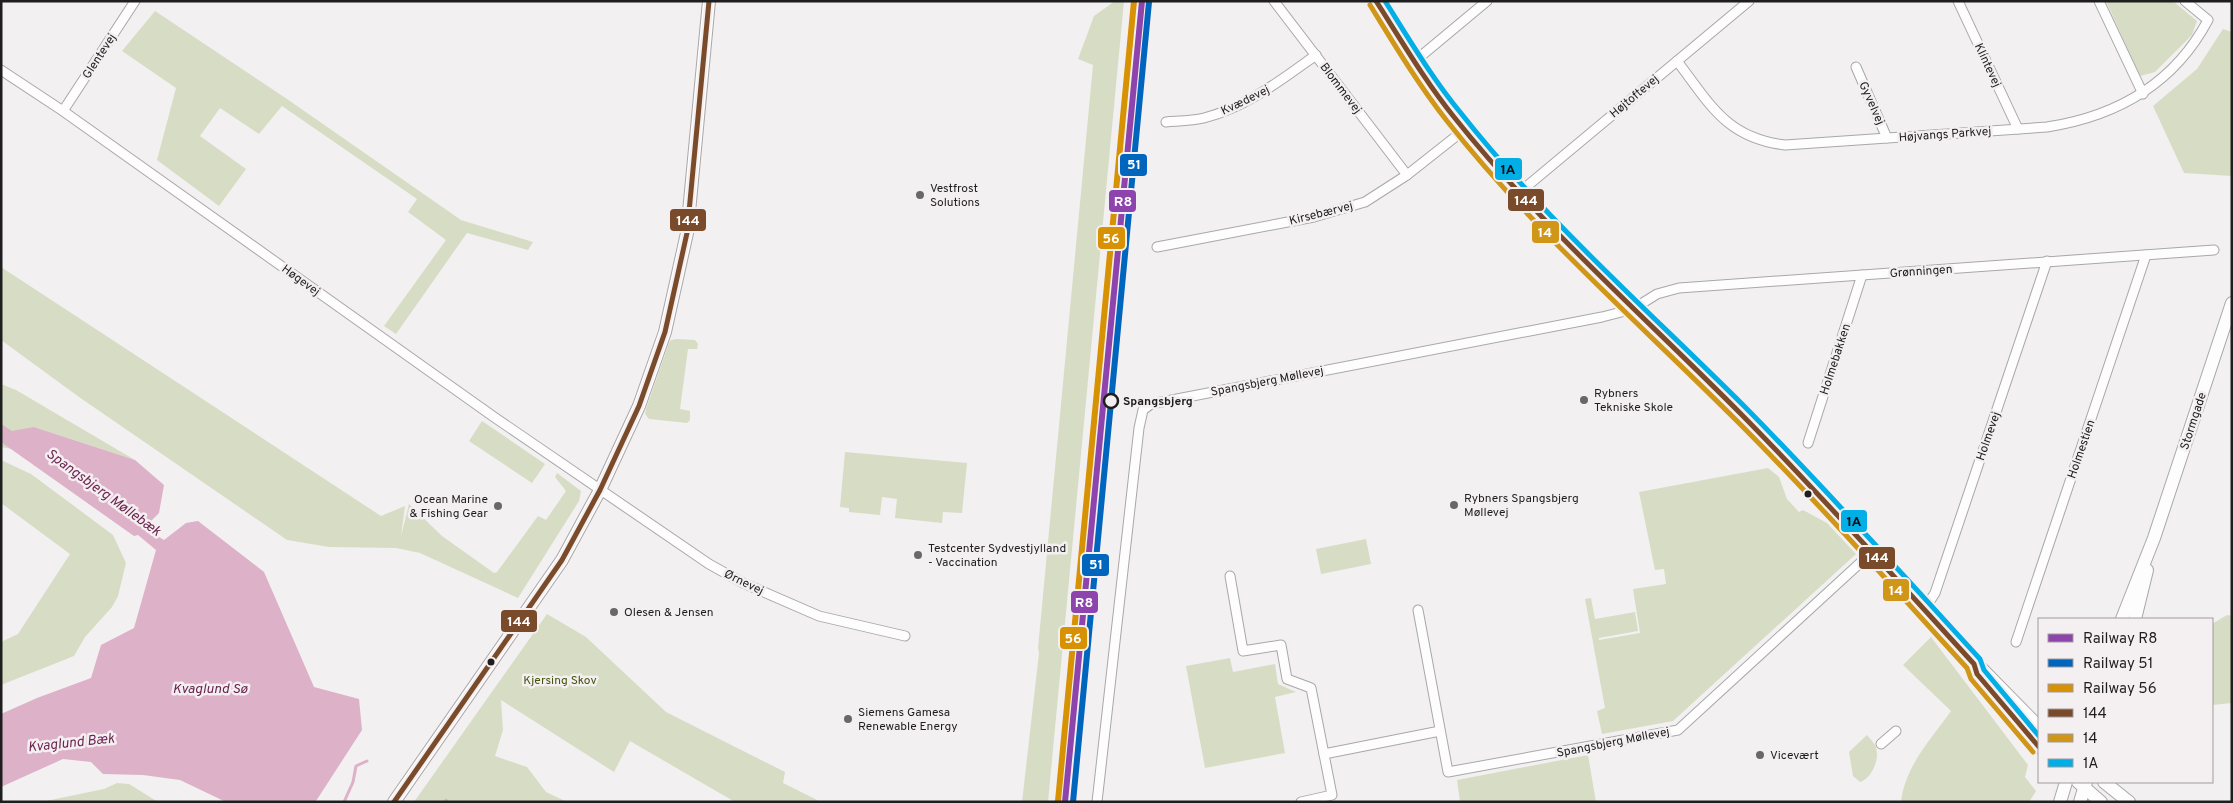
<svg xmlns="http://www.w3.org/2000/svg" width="2233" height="803" font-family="Overpass,sans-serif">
	<rect width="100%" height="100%" fill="#f3f0f1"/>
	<!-- green -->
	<g fill="#d7ddc4">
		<polygon points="1115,1 1124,1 1048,802 1022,802 1039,653 1038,648 1093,65 1078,59 1094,16"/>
		<polygon points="2106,1 2173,1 2197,21 2192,35 2155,72 2140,76"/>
		<polygon points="155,11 287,99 461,220 533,242 528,250 467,233 396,334 384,326 446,240 408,212 417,199 282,106 259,134 220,108 200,136 246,169 219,206 157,160 176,88 122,51"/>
		<polygon points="2223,29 2232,32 2232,176 2184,173 2153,106 2197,69"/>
		<polygon points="1,267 381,516 405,506 401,536 409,504 442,536 494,573 497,572 538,516 546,520 566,491 555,477 557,473 581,491 579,501 518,598 420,553 396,548 329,547 287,540 79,397 1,340"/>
		<polygon points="677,339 695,340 698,344 697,349 688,349 680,409 690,411 690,420 687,423 649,419 645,414 646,409 669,343 671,340"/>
		<polygon points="1,384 16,390 135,460 34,427 12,449 1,447"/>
		<polygon points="482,421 545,464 532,483 469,441"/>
		<polygon points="845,452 967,463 962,513 943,512 942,523 895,518 897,499 882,497 880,515 849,512 849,508 840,507"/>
		<polygon points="1,460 31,474 113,535 126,563 118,596 112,607 85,637 74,656 1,685 1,642 18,634 70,554 1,503"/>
		<polygon points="1768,468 1779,477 1787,499 1799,512 1803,510 1827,523 1856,554 1673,721 1602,734 1597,711 1605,708 1585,599 1591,598 1595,619 1635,612 1638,631 1599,638 1599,640 1640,633 1633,589 1666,584 1664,569 1655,570 1639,492"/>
		<polygon points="1366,539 1371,564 1321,574 1316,549"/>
		<polygon points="547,614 586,637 666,712 785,772 783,783 821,802 735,802 630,741 614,772 501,700 503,730 495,756 527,767 546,792 567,802 414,802"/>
		<polygon points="2227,615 2232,616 2232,703 2212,705 2212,624"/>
		<path d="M1931,637L2028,765L2025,777L2036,791L2029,802H1901C1905,766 1931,739 1951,711L1903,665Z"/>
		<polygon points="1230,658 1233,672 1275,664 1278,684 1296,692 1275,697 1285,753 1205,768 1186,666"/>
		<path d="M1867,735C1870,739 1875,743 1876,748C1880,760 1871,779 1860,782L1853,776L1849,752Z"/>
		<polygon points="1588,755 1596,802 1460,802 1457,780"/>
		<polygon points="117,783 129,784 158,802 41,802 104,789"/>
	</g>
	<!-- water -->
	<polygon fill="#ddb1c8" points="1,424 12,431 34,427 135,460 164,485 159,513 144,528 164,540 186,523 198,521 264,572 314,687 359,699 362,730 316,801 226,802 180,780 143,775 103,774 91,762 63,759 1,787 1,714 37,698 91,678 101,645 134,628 156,550 138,535 134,536 1,442"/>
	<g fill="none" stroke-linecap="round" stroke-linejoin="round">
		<!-- stream -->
		<g stroke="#ddb1c8" stroke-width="3">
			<polyline points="446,800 448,802"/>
			<polyline points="344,802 353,782 356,766 367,761"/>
		</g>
		<defs>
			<g id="street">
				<polyline points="1274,1 1407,175"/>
				<polyline points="1958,1 2018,129"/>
				<polyline points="2099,1 2143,94"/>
				<polyline points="1415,61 1487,1"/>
				<path d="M1677,61C1710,104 1726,138 1785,145L2047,127C2118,116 2174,84 2208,20L2185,1"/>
				<polyline points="1856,67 1887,138"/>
				<polyline points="1,70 63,111 494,417 709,564 743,583 819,616 905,636"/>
				<polyline points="63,111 135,1"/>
				<path d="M1166,122C1178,121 1192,121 1204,118C1247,107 1281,80 1316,55"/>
				<polyline points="1520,192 1749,1"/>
				<polyline points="1157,247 1314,217 1365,202 1407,175 1464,130"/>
				<polyline points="1808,443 1862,275"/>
				<polyline points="1230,576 1243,651 1281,645 1287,679 1311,688 1332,795 1301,802"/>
				<polyline points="1418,610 1448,772 1678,730 1872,552"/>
				<polyline points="1924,610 1935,593 2047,261"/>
				<polyline points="2016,642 2146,255"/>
				<polyline points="1881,744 1896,731"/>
				<polyline points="1324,754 1440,731"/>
				<polyline points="1097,802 1139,428 1143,410 1151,404 1602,317 1633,309 1657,294 1679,288 2214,250"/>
			</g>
			<g id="secondary">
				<path d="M1376,1C1404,45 1431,91 1465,131C1549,233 1648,320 1741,414C1821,495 1897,580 1974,664L1977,674L2021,727L2039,747"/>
				<polyline points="2122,619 2154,538 2232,303"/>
				<polyline points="2135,619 2147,570"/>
				<polyline points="1980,667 2039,727"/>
				<polyline points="2078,782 2101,802"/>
				<polyline points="2104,782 2129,802"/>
				<polyline points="394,802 562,560 600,490 639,406 665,332 687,233 709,1"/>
				<polyline points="2060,802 2066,782"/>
				<polyline points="2080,802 2086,782"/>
			</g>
		</defs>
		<!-- street casing -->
		<use href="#street" stroke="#aaa7a8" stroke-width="11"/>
		<!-- secondary casing -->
		<use href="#secondary" stroke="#aaa7a8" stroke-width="14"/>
		<!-- street -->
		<use href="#street" stroke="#fdfdfd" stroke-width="9"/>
		<!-- secondary -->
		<use href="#secondary" stroke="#fdfdfd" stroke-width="12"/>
		<defs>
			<g id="bus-1">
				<path d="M1376,1C1401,40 1425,81 1454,117C1540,225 1644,316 1741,414C1821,495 1897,580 1974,664L1977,674L2039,747"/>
				<polyline points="394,802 562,560 600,490 639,406 665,332 687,233 709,1"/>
			</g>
			<path id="bus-2" d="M1370,5C1394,44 1418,84 1447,121C1532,229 1637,321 1734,418C1815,499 1890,584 1967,668L1971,679L2033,752"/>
			<path id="bus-3" d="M1385,1C1409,39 1432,78 1460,112C1545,220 1649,311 1745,407C1826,489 1902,574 1980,659L1984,670L2039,736"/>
		</defs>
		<!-- bus-1 casing -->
		<use href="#bus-1" stroke="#f4eff1" stroke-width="9"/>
		<!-- bus-2 casing -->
		<use href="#bus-2" stroke="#f4eff1" stroke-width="9"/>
		<!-- bus-3 casing -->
		<use href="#bus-3" stroke="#f4eff1" stroke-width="9"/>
		<!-- bus-1 -->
		<use href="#bus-1" stroke="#7a4b2a" stroke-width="5"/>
		<!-- bus-2 -->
		<use href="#bus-2" stroke="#cf9618" stroke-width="5"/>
		<!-- bus-3 -->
		<use href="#bus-3" stroke="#02aee6" stroke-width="5"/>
		<defs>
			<polyline id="rail-1" points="1065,802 1142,1"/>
			<polyline id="rail-2" points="1073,802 1149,2"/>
			<polyline id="rail-3" points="1058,801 1134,1"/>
		</defs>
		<!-- rail-1 casing -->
		<use href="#rail-1" stroke="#f4eff1" stroke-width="10"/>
		<!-- rail-2 casing -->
		<use href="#rail-2" stroke="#f4eff1" stroke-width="10"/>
		<!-- rail-3 casing -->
		<use href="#rail-3" stroke="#f4eff1" stroke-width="10"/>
		<!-- rail-1 -->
		<use href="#rail-1" stroke="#8e44ad" stroke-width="6"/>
		<!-- rail-2 -->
		<use href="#rail-2" stroke="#0065bd" stroke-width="6"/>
		<!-- rail-3 -->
		<use href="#rail-3" stroke="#d79204" stroke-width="6"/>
	</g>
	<!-- markers -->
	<g fill="#696868" stroke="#f4eff1" stroke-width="2">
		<circle cx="920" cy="195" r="5"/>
		<circle cx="1584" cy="400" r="5"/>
		<circle cx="1454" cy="505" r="5"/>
		<circle cx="498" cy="506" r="5"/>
		<circle cx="918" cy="555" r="5"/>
		<circle cx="614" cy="612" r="5"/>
		<circle cx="848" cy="719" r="5"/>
		<circle cx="1760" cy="755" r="5"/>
	</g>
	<circle fill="#f4eff1" stroke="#1f1e1e" stroke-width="2.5" cx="1111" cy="401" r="7"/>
	<g fill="#1f1e1e" stroke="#f4eff1" stroke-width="2">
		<circle cx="1808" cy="494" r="4.5"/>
		<circle cx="491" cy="662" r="4.5"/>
	</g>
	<g text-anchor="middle" stroke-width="5" stroke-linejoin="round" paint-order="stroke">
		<!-- street labels -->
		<g font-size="12" fill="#1f1e1e" stroke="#f4eff1">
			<text transform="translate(99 56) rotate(-57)" y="4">Glentevej</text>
			<text transform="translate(1988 65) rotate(65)" y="4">Klintevej</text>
			<text transform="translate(1341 88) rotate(53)" y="4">Blommevej</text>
			<text transform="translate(1634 96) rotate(-40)" y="4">Højtoftevej</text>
			<text transform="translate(1245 100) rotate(-26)" y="4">Kvædevej</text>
			<text transform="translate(1872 103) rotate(66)" y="4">Gyvelvej</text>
			<text transform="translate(1945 134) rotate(-4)" y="4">Højvangs Parkvej</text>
			<text transform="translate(1321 213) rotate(-14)" y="4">Kirsebærvej</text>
			<text transform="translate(1921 271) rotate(-4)" y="4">Grønningen</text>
			<text transform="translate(301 280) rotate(36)" y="4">Høgevej</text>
			<text transform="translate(1835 359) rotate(-72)" y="4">Holmebakken</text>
			<text transform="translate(1267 381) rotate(-11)" y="4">Spangsbjerg Møllevej</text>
			<text transform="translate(2193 421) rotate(-72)" y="4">Stormgade</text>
			<text transform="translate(1988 436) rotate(-71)" y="4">Holmevej</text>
			<text transform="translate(2081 449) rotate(-71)" y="4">Holmestien</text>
			<text transform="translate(744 582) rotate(26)" y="4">Ørnevej</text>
			<text transform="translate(1613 742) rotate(-11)" y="4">Spangsbjerg Møllevej</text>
		</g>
		<!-- poi labels -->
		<g font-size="12" fill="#1f1e1e" stroke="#f4eff1" text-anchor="start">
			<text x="930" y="192">Vestfrost<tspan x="930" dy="14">Solutions</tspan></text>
			<text x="1594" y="397">Rybners<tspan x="1594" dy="14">Tekniske Skole</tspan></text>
			<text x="1464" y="502">Rybners Spangsbjerg<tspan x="1464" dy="14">Møllevej</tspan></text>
			<text x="488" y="503" text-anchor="end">Ocean Marine<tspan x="488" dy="14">&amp; Fishing Gear</tspan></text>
			<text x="928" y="552">Testcenter Sydvestjylland<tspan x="928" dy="14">- Vaccination</tspan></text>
			<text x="624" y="616">Olesen &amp; Jensen</text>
			<text x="858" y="716">Siemens Gamesa<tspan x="858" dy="14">Renewable Energy</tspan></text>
			<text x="1770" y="759">Vicevært</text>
		</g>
		<!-- stop labels -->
		<g font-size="12" font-weight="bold" fill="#1f1e1e" stroke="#f4eff1" text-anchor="start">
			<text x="1123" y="405">Spangsbjerg</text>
		</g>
		<!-- park labels -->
		<g font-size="12" fill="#45530c" stroke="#f4eff1">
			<text x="560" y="684">Kjersing Skov</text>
		</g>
		<!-- water labels -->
		<g font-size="14" font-style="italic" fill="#6c234f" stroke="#f4eff1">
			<text transform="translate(104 492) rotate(36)" y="5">Spangsbjerg Møllebæk</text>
			<text x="210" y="693">Kvaglund Sø</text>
			<text transform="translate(71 742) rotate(-6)" y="5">Kvaglund Bæk</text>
		</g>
	</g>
	<g stroke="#f4eff1" stroke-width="2">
		<rect x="1119" y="153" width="29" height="24" rx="5" fill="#0065bd"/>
		<rect x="1494" y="157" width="29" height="24" rx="5" fill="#02aee6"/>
		<rect x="1507" y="188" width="38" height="24" rx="5" fill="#7a4b2a"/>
		<rect x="1108" y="189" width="29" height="24" rx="5" fill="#8e44ad"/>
		<rect x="669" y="208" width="38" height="24" rx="5" fill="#7a4b2a"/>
		<rect x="1531" y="220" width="29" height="24" rx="5" fill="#cf9618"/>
		<rect x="1097" y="226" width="29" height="24" rx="5" fill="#d79204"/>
		<rect x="1840" y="509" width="28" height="24" rx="5" fill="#02aee6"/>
		<rect x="1858" y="546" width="38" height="24" rx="5" fill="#7a4b2a"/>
		<rect x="1081" y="553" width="29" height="24" rx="5" fill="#0065bd"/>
		<rect x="1882" y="578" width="28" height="24" rx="5" fill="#cf9618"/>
		<rect x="1070" y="590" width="29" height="24" rx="5" fill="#8e44ad"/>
		<rect x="500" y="609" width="38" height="24" rx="5" fill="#7a4b2a"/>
		<rect x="1059" y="626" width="29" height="24" rx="5" fill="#d79204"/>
	</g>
	<g font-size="14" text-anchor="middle" font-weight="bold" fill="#fff">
		<text x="1134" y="169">51</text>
		<text x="1526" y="205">144</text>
		<text x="1123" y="206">R8</text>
		<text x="688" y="225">144</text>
		<text x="1545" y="237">14</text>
		<text x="1111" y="243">56</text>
		<text x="1877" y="562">144</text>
		<text x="1096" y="569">51</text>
		<text x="1896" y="595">14</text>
		<text x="1084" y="607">R8</text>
		<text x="519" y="626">144</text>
		<text x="1073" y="643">56</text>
	</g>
	<g font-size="14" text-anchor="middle" font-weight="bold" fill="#111">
		<text x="1508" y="174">1A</text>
		<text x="1854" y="526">1A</text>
	</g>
	<!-- border -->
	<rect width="2233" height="803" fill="none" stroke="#1f1e1e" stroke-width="5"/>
	<!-- legend -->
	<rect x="2038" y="618" width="175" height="165" fill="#f4eff1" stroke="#9f9b9d"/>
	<rect x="2048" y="634" width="25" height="8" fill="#8e44ad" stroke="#9f9b9d"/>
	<text x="2083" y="643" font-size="15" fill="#1f1e1e">Railway R8</text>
	<rect x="2048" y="659" width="25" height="8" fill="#0065bd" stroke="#9f9b9d"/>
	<text x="2083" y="668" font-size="15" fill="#1f1e1e">Railway 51</text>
	<rect x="2048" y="684" width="25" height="8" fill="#d79204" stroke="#9f9b9d"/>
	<text x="2083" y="693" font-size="15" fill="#1f1e1e">Railway 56</text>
	<rect x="2048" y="709" width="25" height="8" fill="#7a4b2a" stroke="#9f9b9d"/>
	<text x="2083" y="718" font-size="15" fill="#1f1e1e">144</text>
	<rect x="2048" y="734" width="25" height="8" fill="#cf9618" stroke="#9f9b9d"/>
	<text x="2083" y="743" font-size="15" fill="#1f1e1e">14</text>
	<rect x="2048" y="759" width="25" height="8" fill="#02aee6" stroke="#9f9b9d"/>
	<text x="2083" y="768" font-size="15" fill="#1f1e1e">1A</text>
</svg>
